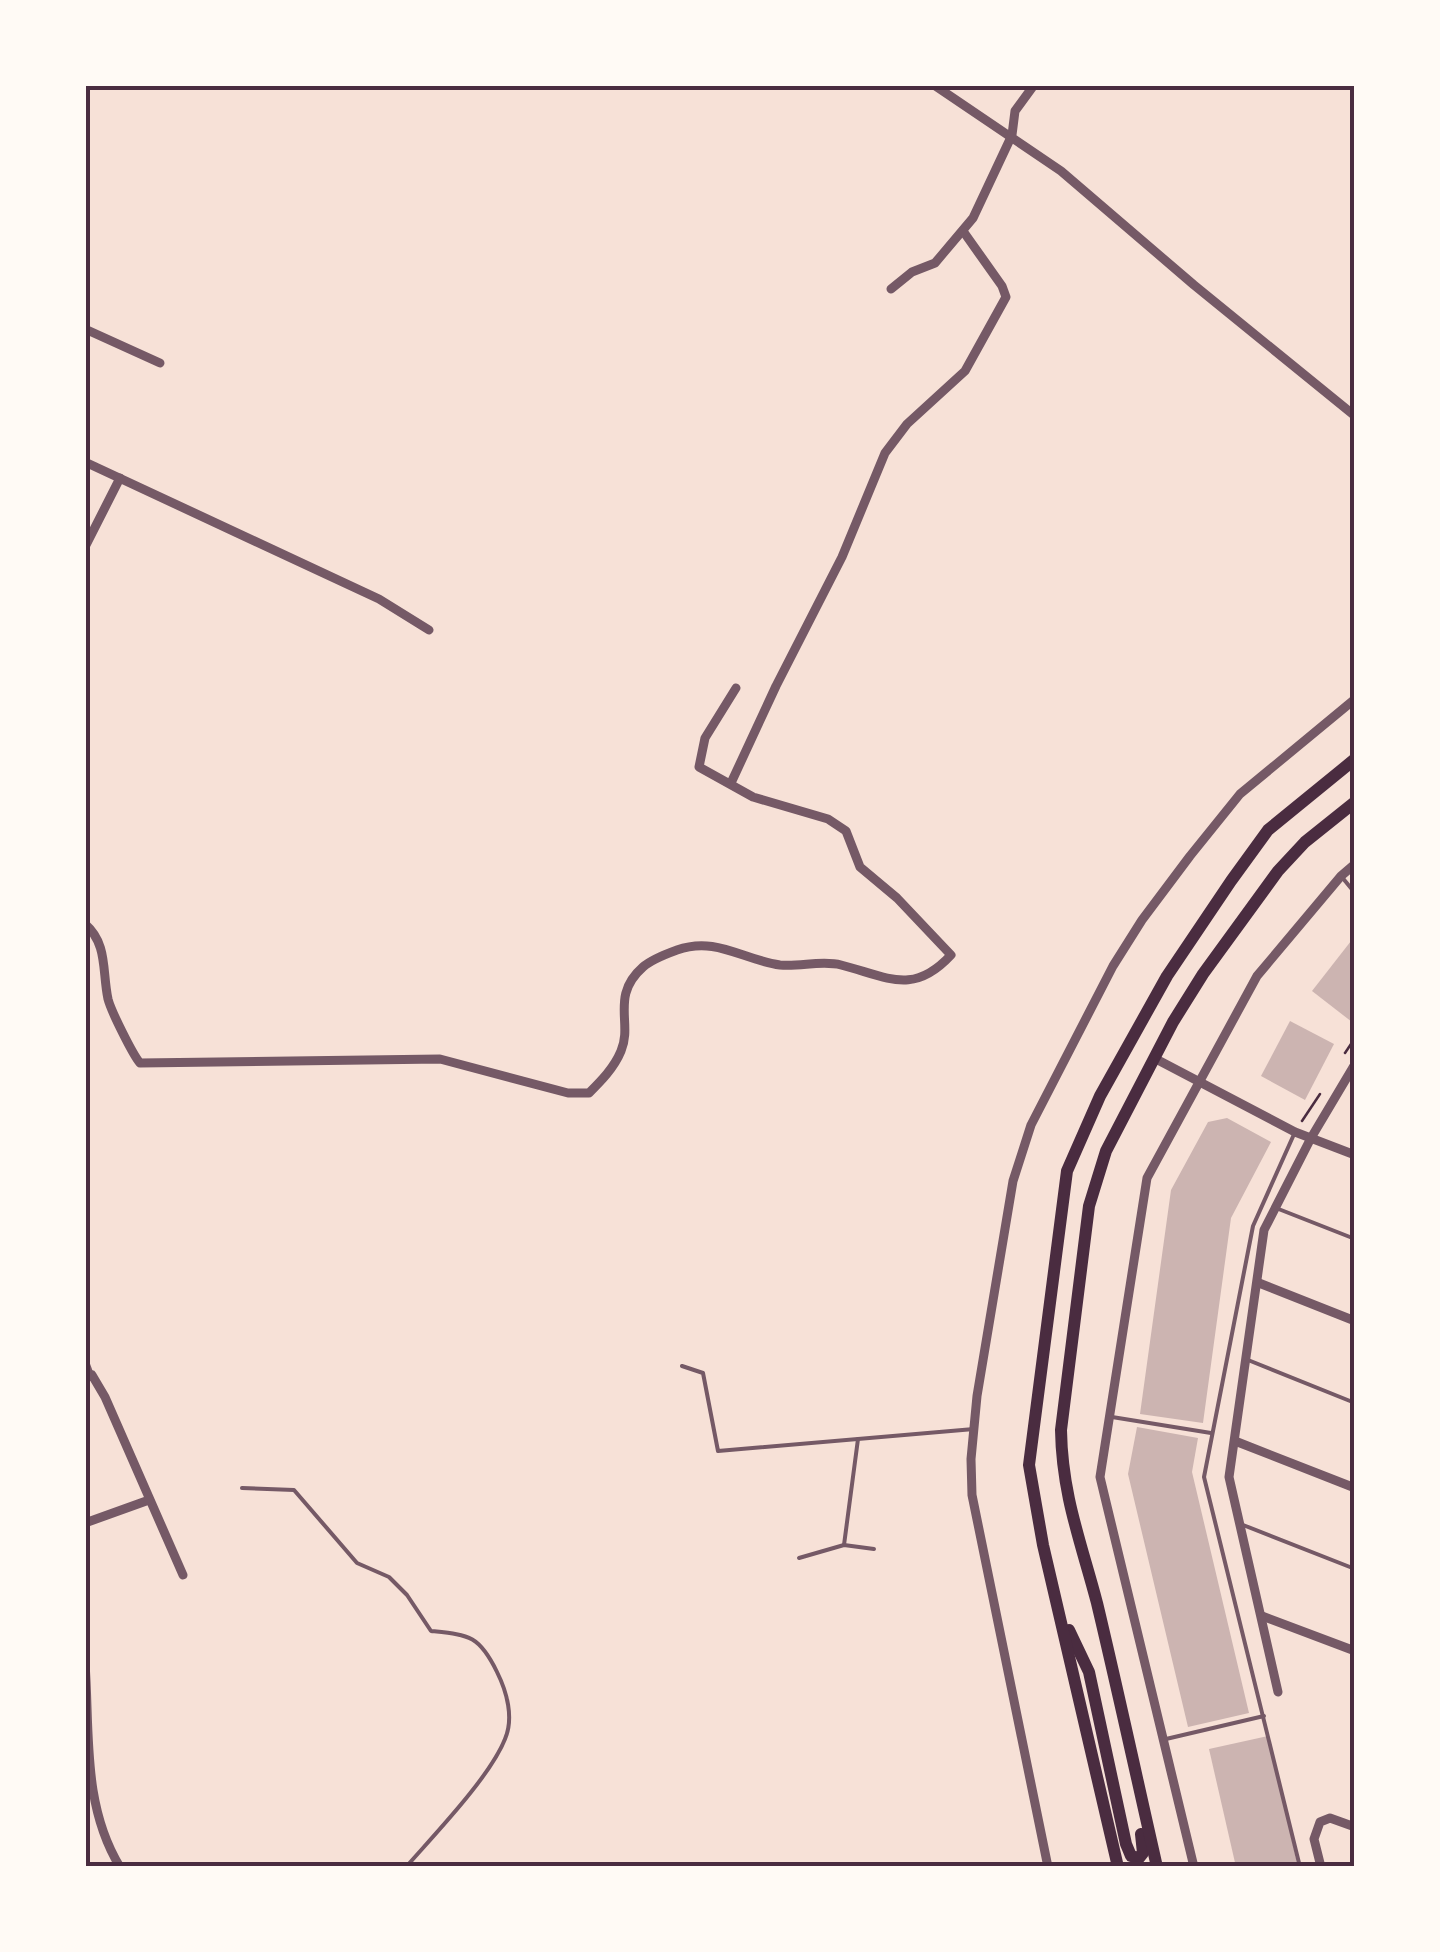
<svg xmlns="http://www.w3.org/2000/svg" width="1440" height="1952" font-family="'Zilla Slab',serif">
	<rect width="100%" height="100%" fill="#f7e1d7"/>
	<!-- building -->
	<g fill="#ccb4b1">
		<polygon points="1351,941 1355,945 1355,1017 1352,1022 1312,991"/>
		<polygon points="1290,1021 1334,1044 1305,1100 1261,1076"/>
		<polygon points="1227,1118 1271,1142 1231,1218 1203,1423 1140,1414 1171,1190 1208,1122"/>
		<polygon points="1137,1427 1198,1438 1192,1472 1249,1713 1188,1727 1128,1474"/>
		<polygon points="1268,1736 1298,1867 1236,1867 1209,1749"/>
	</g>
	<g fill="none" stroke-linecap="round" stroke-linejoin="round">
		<!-- path -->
		<g stroke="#4a2c40" stroke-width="2.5">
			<polyline points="1345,1053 1355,1038"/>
			<polyline points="1302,1121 1320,1094"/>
		</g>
		<!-- service -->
		<g stroke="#755966" stroke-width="4">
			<polyline points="1341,876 1355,893"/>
			<polyline points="1295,1132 1253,1226 1204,1477 1300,1867"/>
			<polyline points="1276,1208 1355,1239"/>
			<polyline points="85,1356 92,1375"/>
			<polyline points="1248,1360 1355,1403"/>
			<polyline points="682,1366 703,1373 718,1451 974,1429"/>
			<polyline points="1112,1417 1211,1433"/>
			<path d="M242,1488L294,1490L357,1563L389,1577L407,1595L431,1631C469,1635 479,1635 497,1672C507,1692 514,1718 505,1739C490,1777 434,1835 406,1867"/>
			<polyline points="1243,1525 1355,1569"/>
			<polyline points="844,1545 858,1439"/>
			<polyline points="799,1558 844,1545 874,1549"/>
			<polyline points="1166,1739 1264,1716"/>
		</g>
		<!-- minor -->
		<g stroke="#755966" stroke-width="9">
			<polyline points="934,85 1061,171 1194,285 1355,416"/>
			<polyline points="891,289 912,272 935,263 973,218 1012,135 1015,111 1034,85"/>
			<polyline points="85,329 160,363"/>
			<polyline points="85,462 379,599 429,630"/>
			<polyline points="85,547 120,478"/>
			<polyline points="731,783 776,686 842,557 885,453 907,424 965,371 1006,297 1002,286 963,231"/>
			<path d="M85,924C108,944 102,971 108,999C111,1011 133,1055 140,1063L440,1059L568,1093H589C601,1081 614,1068 621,1051C633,1023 610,996 643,967C652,959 666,954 677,950C716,936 743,960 780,965C800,967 822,960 841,965C888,977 913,996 951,955L897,898L860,867L846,831L828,819L753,797L699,767L705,738L736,688"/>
			<polyline points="1154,1058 1295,1132 1355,1155"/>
			<polyline points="1259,1283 1355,1321"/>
			<polyline points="85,1378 92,1375 105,1397 183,1575"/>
			<polyline points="1235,1441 1355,1488"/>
			<polyline points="85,1523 149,1500"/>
			<polyline points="1262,1616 1355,1651"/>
			<path d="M85,1663C90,1732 82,1805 120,1867"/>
			<polyline points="1278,1692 1229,1477 1264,1230 1311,1138 1355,1064"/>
			<polyline points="1048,1867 972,1495 971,1459 977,1396 1013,1181 1031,1125 1113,966 1142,920 1190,856 1240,794 1355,699"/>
			<polyline points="1194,1867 1100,1477 1147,1178 1257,976 1341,876 1355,864"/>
			<polyline points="1321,1867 1314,1839 1320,1822 1330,1818 1355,1827"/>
		</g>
		<!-- primary -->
		<g stroke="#4a2c40" stroke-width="12">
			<polyline points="1069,1630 1089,1672 1126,1844 1131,1856 1139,1858 1143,1853 1141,1834"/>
			<polyline points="1118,1867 1043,1545 1029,1465 1067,1171 1100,1096 1167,976 1231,881 1268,830 1355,759"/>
			<path d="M1157,1867C1137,1779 1118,1691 1097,1603C1081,1542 1062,1495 1061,1430L1089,1206L1106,1151L1173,1022L1203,974L1278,871L1305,842L1355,802"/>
		</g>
	</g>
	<!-- border -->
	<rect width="1440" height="1952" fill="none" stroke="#fffaf5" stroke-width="175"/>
	<rect x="88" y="88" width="1264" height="1776" fill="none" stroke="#4a2c40" stroke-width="4"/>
</svg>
